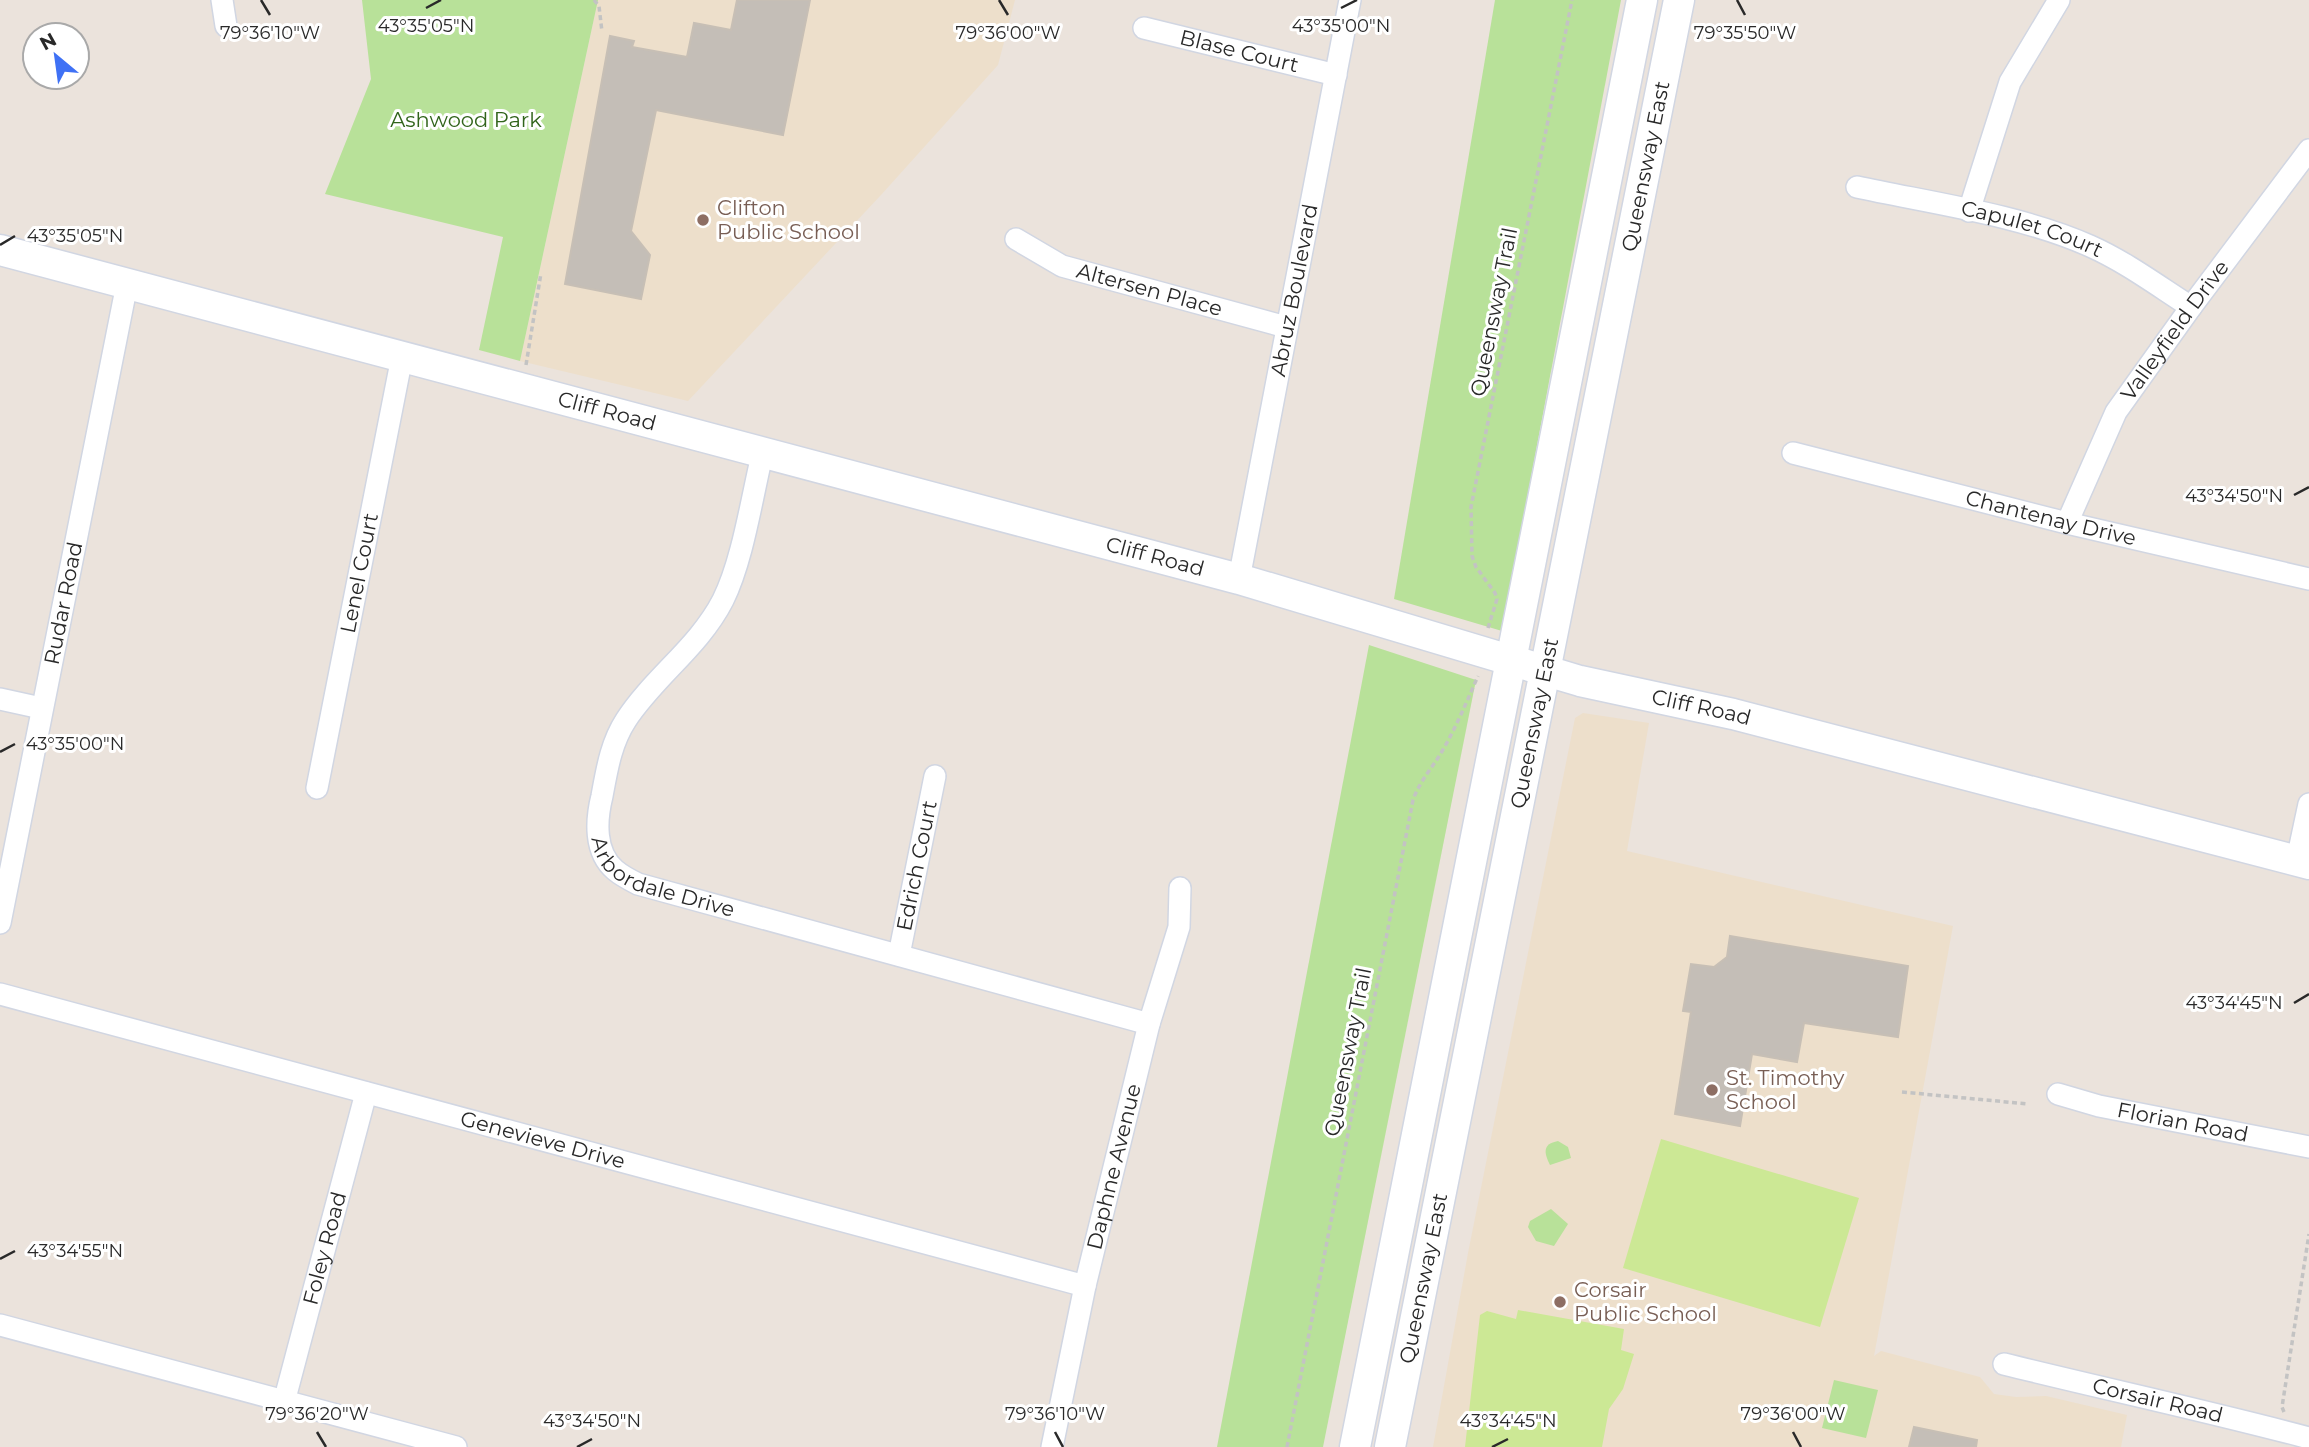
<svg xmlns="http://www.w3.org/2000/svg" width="2309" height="1447" font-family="Montserrat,sans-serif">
	<rect width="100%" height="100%" fill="#ebe3dc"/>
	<!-- education -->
	<g fill="#eddfcb">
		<polygon points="598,0 1015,0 998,65 881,195 688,401 520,361"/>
		<polygon points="1583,713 1649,723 1627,851 1953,926 1874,1356 1881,1351 1980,1377 1994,1394 2016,1397 2046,1396 2127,1415 2121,1447 1433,1447 1468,1253 1575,718"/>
	</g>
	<!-- green -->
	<g fill="#b8e199">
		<polygon points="362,0 598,0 520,361 479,350 503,237 325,194 371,79"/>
		<polygon points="1495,0 1621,0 1502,631 1394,599"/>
		<polygon points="1369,645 1476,680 1323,1447 1217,1447"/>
		<path d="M1558,1141L1568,1147L1571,1158L1550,1165C1544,1153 1542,1144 1558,1141Z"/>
		<polygon points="1551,1209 1568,1224 1554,1246 1536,1241 1528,1227 1530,1221"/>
		<polygon points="1834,1380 1878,1390 1866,1438 1822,1428"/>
	</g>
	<!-- pitch -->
	<g fill="#cce895">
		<polygon points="1661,1139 1859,1198 1820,1327 1623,1268"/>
		<polygon points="1518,1310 1624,1329 1621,1350 1634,1354 1623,1389 1609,1409 1602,1447 1465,1447 1480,1315 1487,1311 1516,1319"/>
	</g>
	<!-- building -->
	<g fill="#c4beb7" stroke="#c7bfb5" stroke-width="2">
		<polygon points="737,0 810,0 783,135 656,110 631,231 650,255 641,299 565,284 610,36 634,41 632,47 687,57 694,23 731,30"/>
		<polygon points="1730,936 1908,966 1898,1037 1804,1023 1797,1062 1752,1054 1740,1126 1675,1114 1691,1012 1683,1011 1691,964 1714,967 1727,957"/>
		<polygon points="1914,1427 1977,1440 1976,1447 1909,1447"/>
	</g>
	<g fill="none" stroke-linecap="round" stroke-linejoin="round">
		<defs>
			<g id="street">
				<polyline points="222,0 226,26"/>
				<path id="s1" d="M1144,28L1336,75"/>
				<path id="s2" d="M1857,187C1931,203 2021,215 2090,246C2126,262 2158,286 2191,307"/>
				<polyline points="1969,211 2010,82 2059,0"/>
				<path id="s3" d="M1016,239L1062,266L1286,327"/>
				<path id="s4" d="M763,451C752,496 743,560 723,600C699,647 654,677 626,720C611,743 607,769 602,796C596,820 594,852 615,870C622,876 630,880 638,884L1149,1024"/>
				<path id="s5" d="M1793,453L2067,523L2309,579"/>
				<path id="s6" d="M2067,523L2116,412L2191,307L2309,150"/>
				<path id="s7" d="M1239,579L1350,0"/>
				<polyline points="0,699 41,708"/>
				<path id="s8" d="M317,788L402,357"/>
				<polyline points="2297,860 2309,804"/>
				<path id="s9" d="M0,923L127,284"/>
				<path id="s10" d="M899,955L935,776"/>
				<path id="s11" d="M0,994L1085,1286"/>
				<path id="s12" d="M2058,1094L2099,1106L2309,1147"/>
				<polyline points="0,1325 456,1447"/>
				<path id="s13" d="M2004,1364C2105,1389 2208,1411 2309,1438"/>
				<path id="s14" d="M284,1402L366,1093"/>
				<path id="s15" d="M1052,1447L1085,1286L1149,1024L1179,927L1180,888"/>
			</g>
			<g id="secondary">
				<path id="s16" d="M0,250L1239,579L1580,681L1733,714L2309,864"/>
				<polyline points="1355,1447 1642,0"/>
				<path id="s17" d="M1390,1447L1679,0"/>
			</g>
		</defs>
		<!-- street casing -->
		<use href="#street" stroke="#d1d6e2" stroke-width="24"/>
		<!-- secondary casing -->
		<use href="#secondary" stroke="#d1d6e2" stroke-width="33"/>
		<!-- path -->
		<g stroke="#c3c3c3" stroke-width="3.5" stroke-dasharray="5 3.5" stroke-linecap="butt">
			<polyline points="594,0 599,6 602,32"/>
			<polyline points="526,365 541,273"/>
			<polyline points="1488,628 1497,599 1495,593 1476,567 1472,556 1471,507 1572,0"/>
			<polyline points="1902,1092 2028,1104"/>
			<polyline points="2284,1412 2282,1407 2309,1234"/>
			<path d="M1287,1447L1413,800C1420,780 1434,766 1444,748C1457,725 1467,701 1478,676"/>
		</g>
		<!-- street -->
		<use href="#street" stroke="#fff" stroke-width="21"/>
		<!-- secondary -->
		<use href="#secondary" stroke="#fff" stroke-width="30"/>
	</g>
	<!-- ticks -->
	<path fill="none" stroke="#292929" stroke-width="2.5" d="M261,0L270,15M999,0L1008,15M1737,0L1745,15M426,8L441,0M1341,8L1357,0M0,245L15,236M2294,495L2309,487M0,752L15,744M2294,1003L2309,994M0,1259L15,1251M317,1432L326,1447M1055,1432L1063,1447M1793,1432L1801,1447M577,1447L592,1439M1492,1447L1508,1439"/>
	<!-- markers -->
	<g fill="#8d6e63" stroke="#fff" stroke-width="2.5">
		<circle cx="703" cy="220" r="7"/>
		<circle cx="1712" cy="1090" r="7"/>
		<circle cx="1560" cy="1302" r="7"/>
	</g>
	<g text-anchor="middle" stroke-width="6" stroke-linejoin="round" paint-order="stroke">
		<!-- street labels -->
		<g font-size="21" fill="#292929" stroke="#fff">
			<text dy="7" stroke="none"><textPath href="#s1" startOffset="98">Blase Court</textPath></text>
			<text dy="7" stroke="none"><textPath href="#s17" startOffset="1306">Queensway East</textPath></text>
			<text dy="7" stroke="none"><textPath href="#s2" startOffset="180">Capulet Court</textPath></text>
			<text dy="7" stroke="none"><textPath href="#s3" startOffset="144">Altersen Place</textPath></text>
			<text dy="7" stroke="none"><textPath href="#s7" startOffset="294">Abruz Boulevard</textPath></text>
			<text transform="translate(1494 312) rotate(-79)" y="7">Queensway Trail</text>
			<text dy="7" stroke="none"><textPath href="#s6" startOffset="222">Valleyfield Drive</textPath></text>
			<text dy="7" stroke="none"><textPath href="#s16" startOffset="628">Cliff Road</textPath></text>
			<text dy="7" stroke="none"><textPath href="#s5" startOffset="266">Chantenay Drive</textPath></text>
			<text dy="7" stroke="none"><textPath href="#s16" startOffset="1195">Cliff Road</textPath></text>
			<text dy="7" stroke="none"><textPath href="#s8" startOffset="219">Lenel Court</textPath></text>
			<text dy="7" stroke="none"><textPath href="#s9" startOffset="326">Rudar Road</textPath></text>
			<text dy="7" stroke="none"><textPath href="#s16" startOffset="1762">Cliff Road</textPath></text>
			<text dy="7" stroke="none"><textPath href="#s17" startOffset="738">Queensway East</textPath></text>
			<text dy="7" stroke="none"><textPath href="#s10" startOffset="91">Edrich Court</textPath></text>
			<text dy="7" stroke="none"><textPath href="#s4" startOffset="513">Arbordale Drive</textPath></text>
			<text transform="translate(1348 1052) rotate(-79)" y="7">Queensway Trail</text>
			<text dy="7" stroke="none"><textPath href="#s12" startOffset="128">Florian Road</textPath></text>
			<text dy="7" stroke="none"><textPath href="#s11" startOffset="562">Genevieve Drive</textPath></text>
			<text dy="7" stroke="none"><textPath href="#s15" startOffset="287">Daphne Avenue</textPath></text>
			<text dy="7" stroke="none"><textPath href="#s14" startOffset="159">Foley Road</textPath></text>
			<text dy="7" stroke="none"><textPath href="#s17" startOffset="172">Queensway East</textPath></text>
			<text dy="7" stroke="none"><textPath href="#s13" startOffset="158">Corsair Road</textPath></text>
		</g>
		<!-- park labels -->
		<g font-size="21" fill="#31641b" stroke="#fff">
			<text x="466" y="127">Ashwood Park</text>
		</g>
		<!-- education labels -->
		<g font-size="21" fill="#785e54" stroke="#fff" text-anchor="start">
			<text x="717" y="215">Clifton<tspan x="717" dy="24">Public School</tspan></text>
			<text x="1726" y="1085">St. Timothy<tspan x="1726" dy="24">School</tspan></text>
			<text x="1574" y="1297">Corsair<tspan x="1574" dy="24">Public School</tspan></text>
		</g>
	</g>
	<g font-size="18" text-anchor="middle" fill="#292929" stroke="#fff" stroke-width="6" stroke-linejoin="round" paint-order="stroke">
		<text x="426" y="32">43°35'05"N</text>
		<text x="1341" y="32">43°35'00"N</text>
		<text x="270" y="39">79°36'10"W</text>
		<text x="1008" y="39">79°36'00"W</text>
		<text x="1745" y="39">79°35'50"W</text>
		<text x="75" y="242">43°35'05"N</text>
		<text x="2234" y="502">43°34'50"N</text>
		<text x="75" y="750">43°35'00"N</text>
		<text x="2234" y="1009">43°34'45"N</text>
		<text x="75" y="1257">43°34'55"N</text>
		<text x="317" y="1420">79°36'20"W</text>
		<text x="1055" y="1420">79°36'10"W</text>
		<text x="1793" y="1420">79°36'00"W</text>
		<text x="592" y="1427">43°34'50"N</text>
		<text x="1508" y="1427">43°34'45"N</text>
	</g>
	<!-- north arrow -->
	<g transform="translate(56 56) rotate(331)"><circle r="33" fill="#ffffff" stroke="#a9a9a9" stroke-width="2"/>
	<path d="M0-5L12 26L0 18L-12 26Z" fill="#3f71f5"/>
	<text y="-10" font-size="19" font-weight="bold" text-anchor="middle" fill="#292929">N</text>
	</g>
</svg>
